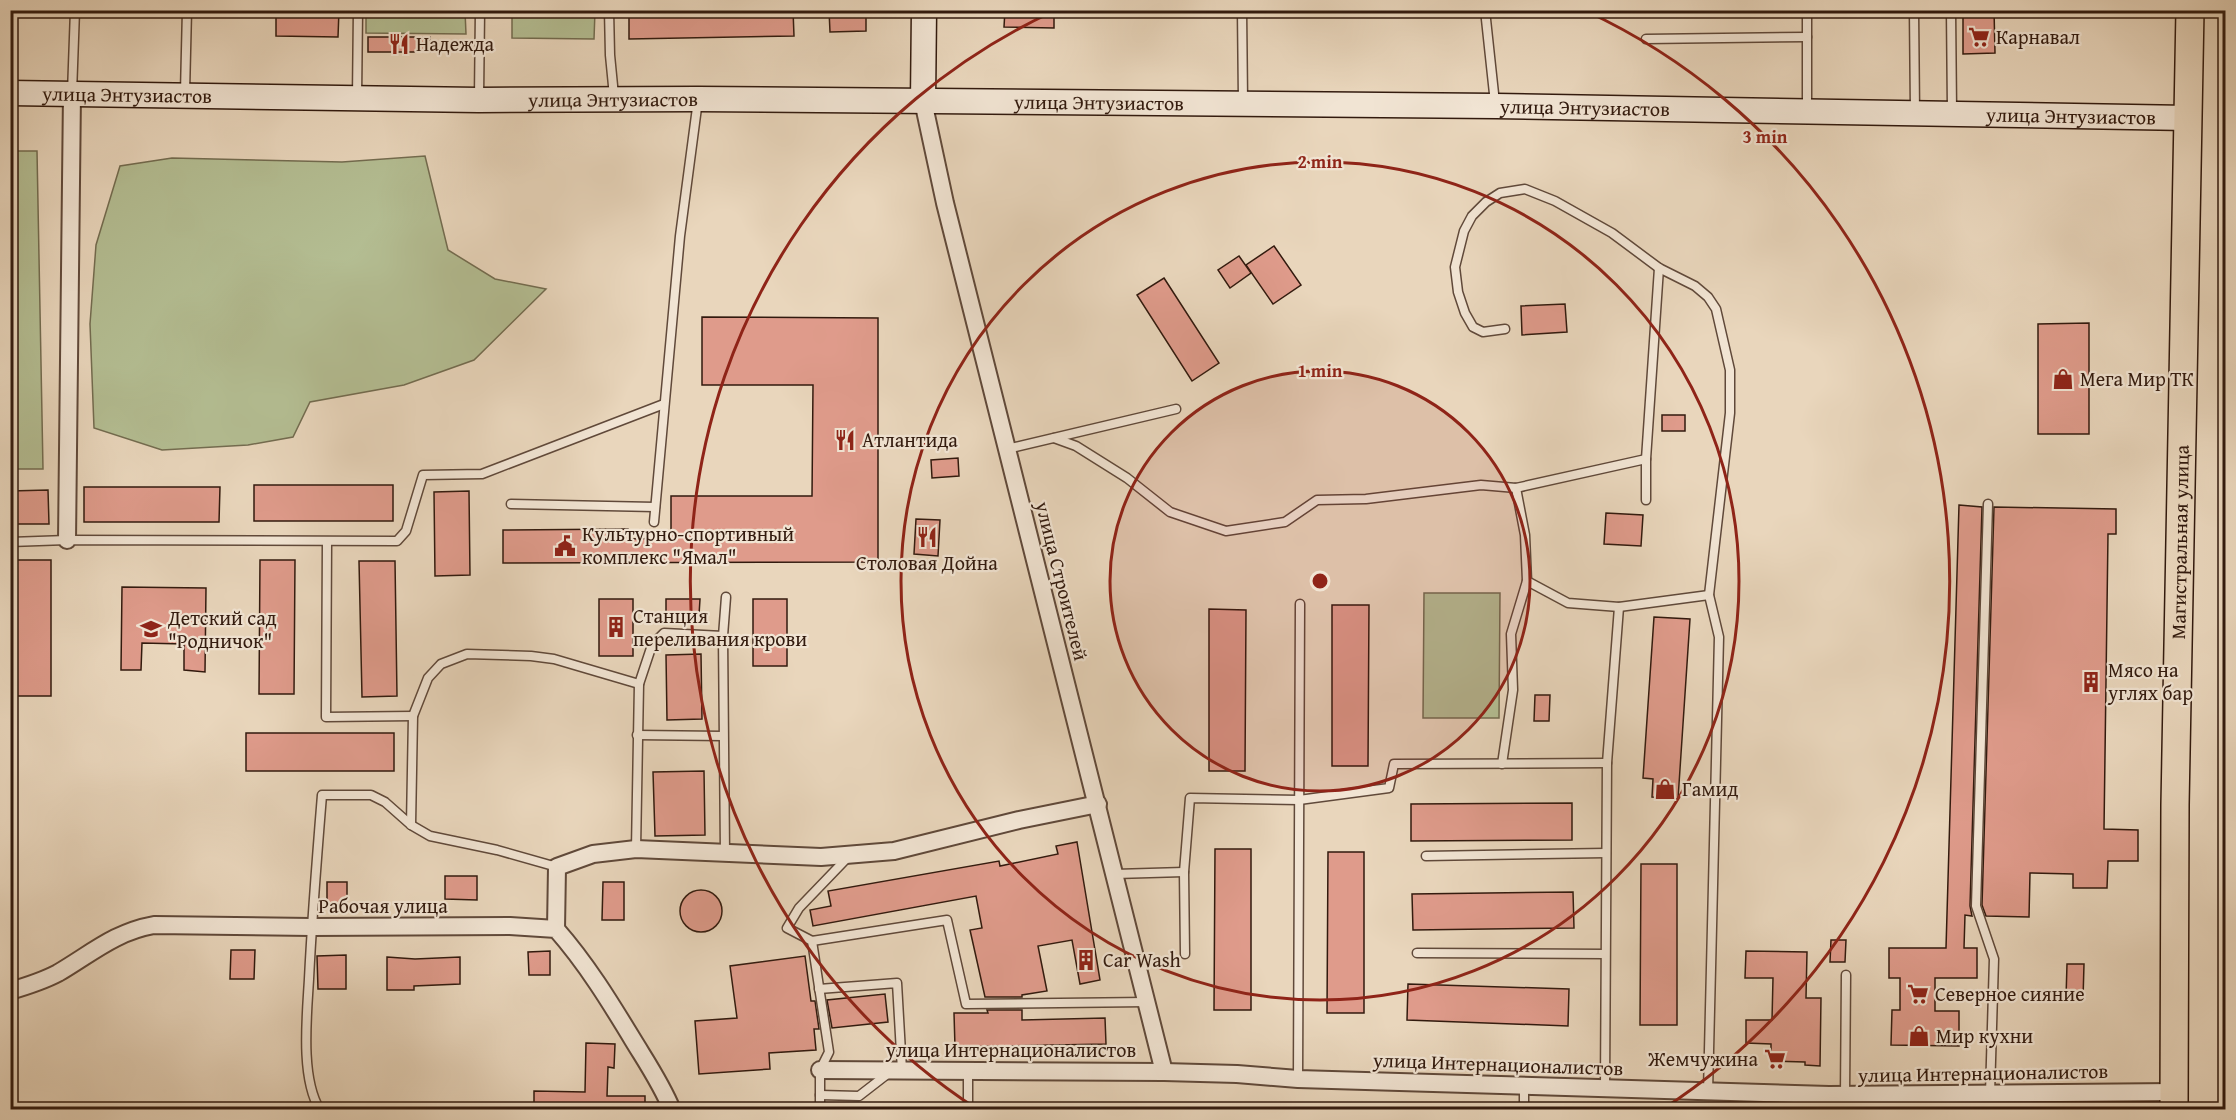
<svg xmlns="http://www.w3.org/2000/svg" width="2236" height="1120" font-family="'Gentium Book Plus',serif">
	<rect width="100%" height="100%" fill="#e9d6bc"/>
	<filter id="stains"><feTurbulence type="fractalNoise" baseFrequency=".00333" numOctaves="4"/><feColorMatrix values="0 0 0 0 .2 0 0 0 0 .09 0 0 0 0 .02 0 0 0 .5 -.17"/></filter>
	<radialGradient id="worn" r=".72"><stop offset=".6" stop-color="#630" stop-opacity="0"/><stop offset="1" stop-color="#630" stop-opacity=".3"/></radialGradient>
	<!-- green -->
	<g fill="#b4be93" stroke="#736c50" stroke-width="1.5">
		<polygon points="366,11 465,11 466,34 366,33"/>
		<polygon points="512,11 595,11 594,39 512,38"/>
		<polygon points="10,151 37,151 43,469 11,469"/>
		<polygon points="425,156 448,250 495,279 546,289 474,360 404,385 310,402 293,437 248,445 162,450 94,428 90,324 96,245 120,166 172,158 342,162"/>
		<polygon points="1424,593 1500,593 1499,718 1423,718"/>
	</g>
	<!-- building -->
	<g fill="#df9b8b" stroke="#321a0e" stroke-width="1.5">
		<polygon points="276,10 339,10 338,37 276,36"/>
		<polygon points="629,10 793,10 794,36 629,39"/>
		<polygon points="829,10 866,10 866,31 830,32"/>
		<polygon points="1005,10 1054,10 1054,28 1004,27"/>
		<polygon points="1963,10 1994,10 1995,53 1963,54"/>
		<rect x="368" y="37" width="62" height="15"/>
		<polygon points="1274,246 1301,285 1273,304 1246,265"/>
		<polygon points="1239,256 1251,273 1230,288 1218,270"/>
		<polygon points="1164,278 1219,363 1192,381 1137,295"/>
		<polygon points="1565,304 1567,332 1522,335 1521,306"/>
		<polygon points="702,317 878,318 878,562 503,563 503,530 628,529 628,539 671,538 671,496 812,496 813,385 702,385"/>
		<polygon points="2089,323 2089,434 2038,434 2038,324"/>
		<rect x="1662" y="415" width="23" height="16"/>
		<polygon points="958,458 959,476 932,478 931,460"/>
		<rect x="254" y="485" width="139" height="36"/>
		<polygon points="84,487 220,487 219,522 84,522"/>
		<polygon points="48,490 49,524 10,524 10,491"/>
		<polygon points="469,491 470,575 435,576 434,492"/>
		<polygon points="1959,505 1982,507 1970,906 1972,916 1965,915 1964,948 1977,948 1977,978 1935,978 1935,1011 1959,1011 1959,1046 1891,1045 1892,1010 1900,1010 1900,978 1889,978 1889,948 1946,948"/>
		<polygon points="1994,507 2116,509 2116,534 2108,534 2104,829 2138,830 2138,861 2108,861 2107,888 2073,888 2073,874 2030,873 2029,917 1986,916 1982,905"/>
		<polygon points="1606,513 1643,515 1641,546 1604,544"/>
		<polygon points="916,519 940,520 938,556 914,554"/>
		<rect x="15" y="560" width="36" height="136"/>
		<polygon points="260,560 295,560 294,694 259,694"/>
		<polygon points="359,561 395,561 397,696 362,697"/>
		<polygon points="122,587 206,588 205,672 184,670 184,644 142,643 141,670 121,670"/>
		<rect x="599" y="599" width="34" height="57"/>
		<polygon points="666,599 700,599 699,615 666,615"/>
		<rect x="753" y="599" width="34" height="67"/>
		<polygon points="1332,605 1369,605 1368,766 1332,766"/>
		<polygon points="1209,609 1246,610 1245,771 1209,771"/>
		<polygon points="1654,617 1690,619 1678,799 1652,797 1653,779 1643,778"/>
		<polygon points="701,654 702,719 667,720 666,655"/>
		<polygon points="1535,695 1550,695 1549,721 1534,721"/>
		<rect x="246" y="733" width="148" height="38"/>
		<polygon points="704,771 705,835 655,836 653,772"/>
		<polygon points="1572,803 1572,840 1411,841 1411,804"/>
		<polygon points="1077,842 1100,980 1080,984 1072,940 1038,946 1047,991 1022,995 1022,997 985,997 970,930 982,928 976,896 813,926 810,910 831,906 828,891 999,861 1000,866 1058,854 1056,846"/>
		<polygon points="1215,849 1251,849 1251,1010 1214,1010"/>
		<polygon points="1328,852 1364,852 1364,1013 1327,1013"/>
		<polygon points="1641,864 1677,864 1677,1025 1640,1025"/>
		<polygon points="445,876 477,876 477,900 445,899"/>
		<rect x="327" y="882" width="20" height="24"/>
		<polygon points="603,882 624,882 624,920 602,920"/>
		<circle cx="701" cy="911" r="21"/>
		<polygon points="1573,892 1574,928 1413,930 1412,894"/>
		<polygon points="1831,940 1846,940 1845,962 1830,962"/>
		<polygon points="231,950 255,950 254,979 230,979"/>
		<polygon points="550,951 550,975 529,975 528,952"/>
		<polygon points="1746,951 1807,952 1806,998 1821,998 1820,1066 1805,1065 1805,1062 1771,1061 1771,1044 1746,1043 1746,1020 1772,1020 1773,978 1745,978"/>
		<polygon points="346,955 346,989 318,989 317,956"/>
		<polygon points="805,956 811,1001 815,1001 819,1029 814,1029 816,1050 769,1053 770,1069 699,1074 695,1021 737,1018 730,966"/>
		<polygon points="387,957 415,959 460,957 460,984 414,986 414,990 387,990"/>
		<polygon points="2067,964 2084,964 2083,999 2066,998"/>
		<polygon points="1408,984 1569,989 1568,1026 1407,1020"/>
		<polygon points="885,994 888,1022 832,1028 827,1000"/>
		<polygon points="987,1010 1022,1010 1022,1020 1105,1018 1106,1044 955,1047 954,1013 988,1013"/>
		<polygon points="586,1043 615,1044 614,1068 608,1067 607,1096 645,1096 645,1110 534,1110 534,1091 585,1092"/>
	</g>
	<g fill="none" stroke-linecap="round" stroke-linejoin="round">
		<defs>
			<g id="lane">
				<polyline points="609,10 610,55 614,96"/>
				<polyline points="1242,10 1243,101"/>
				<polyline points="1485,10 1495,103"/>
				<polyline points="1807,10 1807,111"/>
				<polyline points="1914,10 1915,113"/>
				<polyline points="1951,10 1952,111"/>
				<polyline points="1646,39 1807,37"/>
				<polyline points="185,92 187,10"/>
				<polyline points="72,93 75,10"/>
				<polyline points="357,97 358,10"/>
				<polyline points="479,97 480,10"/>
				<polyline points="1505,329 1483,332 1473,327 1465,313 1458,292 1455,267 1464,231 1472,216 1486,202 1500,193 1525,189 1555,201 1612,233 1659,268 1695,286 1708,297 1716,309 1730,370 1730,413 1709,595 1719,637 1708,1092"/>
				<polyline points="1054,438 1076,446 1127,478 1170,512 1226,531 1285,522 1317,500 1366,499 1481,485 1516,488 1646,459"/>
				<polyline points="1007,449 1176,409"/>
				<polyline points="1646,500 1646,459 1659,268"/>
				<polyline points="511,504 655,507"/>
				<polyline points="1988,504 1976,906 1994,959 1990,1094"/>
				<polyline points="654,522 680,236 698,100"/>
				<polyline points="10,542 67,540 397,541 406,531 423,475 482,474 664,404"/>
				<polyline points="327,542 326,717 413,716"/>
				<polyline points="1527,581 1568,603 1619,607 1709,595"/>
				<polyline points="723,636 726,597"/>
				<polyline points="637,735 723,736"/>
				<polyline points="1502,764 1513,690 1511,634 1527,581 1525,535 1516,488"/>
				<polyline points="411,825 413,716 428,678 441,664 467,654 531,656 554,659 639,684"/>
				<polyline points="636,849 639,684 652,645 664,633 723,636 725,854"/>
				<polyline points="1426,856 1606,853"/>
				<polyline points="1115,874 1184,872"/>
				<polyline points="812,941 947,920 966,1004 1147,1002"/>
				<polyline points="1417,953 1605,954"/>
				<polyline points="1185,954 1184,872 1190,798 1299,800 1389,788 1394,764 1607,763"/>
				<polyline points="819,989 897,983 902,1070"/>
				<polyline points="1298,1079 1300,604"/>
				<polyline points="1524,1086 1524,1110"/>
				<polyline points="1605,1088 1607,763 1619,607"/>
				<polyline points="820,1095 859,1096 890,1072"/>
				<polyline points="1845,1095 1846,975"/>
				<path d="M320,1110C300,1078 307,1015 309,979C312,917 317,856 322,795H371L385,802L411,825L430,836L497,850L557,867"/>
				<polyline points="820,1110 820,1070 829,1052 812,941 787,928 799,908 850,855"/>
				<polyline points="968,1110 968,1071"/>
			</g>
			<g id="street">
				<polyline points="923,101 945,203 1164,1072"/>
				<polyline points="67,540 72,93"/>
				<polyline points="556,929 557,867 593,854 636,849 821,857 894,851 1019,820 1098,804"/>
				<path d="M10,991C27,986 43,981 58,973C92,953 115,932 154,925L311,927L510,926L556,929C586,963 610,1002 633,1040C647,1063 662,1085 672,1110"/>
				<polyline points="820,1070 1164,1072 1237,1074 1298,1079 1829,1095 2174,1092"/>
			</g>
			<g id="secondary">
				<path id="s1" d="M10,93L479,100L698,99L1496,106L2188,118"/>
				<polyline points="923,101 924,10"/>
			</g>
			<g id="primary">
				<path id="s2" d="M2174,1110L2175,805L2190,10"/>
			</g>
		</defs>
		<!-- lane casing -->
		<use href="#lane" stroke="#60493a" stroke-width="11"/>
		<!-- street casing -->
		<use href="#street" stroke="#60493a" stroke-width="20"/>
		<!-- secondary casing -->
		<use href="#secondary" stroke="#321a0e" stroke-width="27"/>
		<!-- primary casing -->
		<use href="#primary" stroke="#321a0e" stroke-width="30"/>
		<!-- lane -->
		<use href="#lane" stroke="#f1e4d3" stroke-width="8"/>
		<!-- street -->
		<use href="#street" stroke="#f1e4d3" stroke-width="16"/>
		<!-- secondary -->
		<use href="#secondary" stroke="#f1e4d3" stroke-width="24"/>
		<!-- primary -->
		<use href="#primary" stroke="#e9d6bc" stroke-width="27"/>
	</g>
	<!-- distance rings -->
	<circle cx="1320" cy="581" r="210" fill="#8f2418" fill-opacity=".12"/>
	<g fill="none" stroke="#8f2418" stroke-width="3">
		<circle cx="1320" cy="581" r="210"/>
		<circle cx="1320" cy="581" r="419"/>
		<path d="M977 1109A629 629 0 0 1 1054 11M1586 11A629 629 0 0 1 1663 1109"/>
	</g>
	<!-- icons -->
	<defs>
		<symbol id="supermarket-bare" viewBox="-9 -9 18 18"><path d="M-6-5.5h2.5l.6 2H6L4.5 2H-2.5L-4.4-4H-6ZM-1.5 3.2a1.3 1.3 0 1 0 .1 0ZM3 3.2a1.3 1.3 0 1 0 .1 0Z" fill="#8f2418" stroke="#f1e4d3" stroke-width="2.5" paint-order="stroke"/></symbol>
		<symbol id="restaurant-bare" viewBox="-9 -9 18 18"><path d="M-5-6h1v4h1v-4h1v4h1v-4h1v5L-1.5 .5V6h-2V.5L-5-1ZM5-6V6H3V1.5H1.5Q1.5-4 5-6Z" fill="#8f2418" stroke="#f1e4d3" stroke-width="2.5" paint-order="stroke"/></symbol>
		<symbol id="shop-bare" viewBox="-9 -9 18 18"><path d="M-5-2.5h2.3a2.7 3.5 0 0 1 5.4 0H5L5.5 6h-11ZM-1.5-2.5h3a1.5 2.3 0 0 0-3 0Z" fill="#8f2418" stroke="#f1e4d3" stroke-width="2.5" paint-order="stroke"/></symbol>
		<symbol id="civic-bare" viewBox="-9 -9 18 18"><path d="M-.6-6.5H3V-4.5H.6V-3L4-1V1h2V6H-6V1h2V-1L-.6-3ZM-1.2 2.5V6h2.4V2.5Z" fill="#8f2418" stroke="#f1e4d3" stroke-width="2.5" paint-order="stroke"/></symbol>
		<symbol id="building-bare" viewBox="-9 -9 18 18"><path d="M-4-6H4V6H1V3H-1V6H-4ZM-2.5-4.3h1.7v1.8h-1.7ZM.8-4.3h1.7v1.8H.8ZM-2.5-1h1.7V.8h-1.7ZM.8-1h1.7V.8H.8Z" fill="#8f2418" stroke="#f1e4d3" stroke-width="2.5" paint-order="stroke"/></symbol>
		<symbol id="school-bare" viewBox="-9 -9 18 18"><path d="M0-5L7-2L0 1L-7-2ZM-4 1L0 2.5L4 1V4Q0 6-4 4Z" fill="#8f2418" stroke="#f1e4d3" stroke-width="2.5" paint-order="stroke"/></symbol>
	</defs>
	<g fill-rule="evenodd">
		<use href="#supermarket-bare" x="1964" y="22" width="30" height="30"/>
		<use href="#restaurant-bare" x="384" y="29" width="30" height="30"/>
		<use href="#shop-bare" x="2048" y="364" width="30" height="30"/>
		<use href="#restaurant-bare" x="830" y="425" width="30" height="30"/>
		<use href="#restaurant-bare" x="912" y="522" width="30" height="30"/>
		<use href="#civic-bare" x="550" y="531" width="30" height="30"/>
		<use href="#building-bare" x="601" y="612" width="30" height="30"/>
		<use href="#school-bare" x="136" y="614" width="30" height="30"/>
		<use href="#building-bare" x="2076" y="667" width="30" height="30"/>
		<use href="#shop-bare" x="1650" y="774" width="30" height="30"/>
		<use href="#building-bare" x="1071" y="945" width="30" height="30"/>
		<use href="#supermarket-bare" x="1903" y="979" width="30" height="30"/>
		<use href="#shop-bare" x="1904" y="1021" width="30" height="30"/>
		<use href="#supermarket-bare" x="1760" y="1044" width="30" height="30"/>
	</g>
	<g text-anchor="middle" stroke-width="4.5" stroke-linejoin="round" paint-order="stroke">
		<!-- poi labels -->
		<g font-size="20" fill="#321a0e" stroke="#f1e4d3" text-anchor="start">
			<text x="1996" y="44">Карнавал</text>
			<text x="416" y="51">Надежда</text>
			<text x="2080" y="386">Мега Мир ТК</text>
			<text x="862" y="447">Атлантида</text>
			<text x="582" y="541">Культурно-спортивный<tspan x="582" dy="23">комплекс "Ямал"</tspan></text>
			<text x="927" y="570" text-anchor="middle">Столовая Дойна</text>
			<text x="633" y="623">Станция<tspan x="633" dy="23">переливания крови</tspan></text>
			<text x="168" y="625">Детский сад<tspan x="168" dy="23">"Родничок"</tspan></text>
			<text x="2108" y="677">Мясо на<tspan x="2108" dy="23">углях бар</tspan></text>
			<text x="1682" y="796">Гамид</text>
			<text x="1103" y="967">Car Wash</text>
			<text x="1935" y="1001">Северное сияние</text>
			<text x="1936" y="1043">Мир кухни</text>
			<text x="1758" y="1066" text-anchor="end">Жемчужина</text>
		</g>
		<!-- street labels -->
		<g font-size="20" fill="#321a0e" stroke="#f1e4d3">
			<text dy="7" stroke="none"><textPath href="#s1" startOffset="117">улица Энтузиастов</textPath></text>
			<text dy="7" stroke="none"><textPath href="#s1" startOffset="603">улица Энтузиастов</textPath></text>
			<text dy="7" stroke="none"><textPath href="#s1" startOffset="1089">улица Энтузиастов</textPath></text>
			<text dy="7" stroke="none"><textPath href="#s1" startOffset="1575">улица Энтузиастов</textPath></text>
			<text dy="7" stroke="none"><textPath href="#s1" startOffset="2061">улица Энтузиастов</textPath></text>
			<text dy="7" stroke="none"><textPath href="#s2" startOffset="568">Магистральная улица</textPath></text>
			<text transform="translate(1062 581) rotate(76)" y="7">улица Строителей</text>
			<text x="383" y="913">Рабочая улица</text>
			<text x="1011" y="1057">улица Интернационалистов</text>
			<text transform="translate(1498 1064) rotate(2)" y="7">улица Интернационалистов</text>
			<text transform="translate(1983 1073) rotate(-1)" y="7">улица Интернационалистов</text>
		</g>
	</g>
	<circle cx="1320" cy="581" r="9" fill="#8f2418" stroke="#f1e4d3" stroke-width="3"/>
	<g font-size="18" text-anchor="middle" font-weight="bold" fill="#8f2418" stroke="#f1e4d3" stroke-width="4.5" stroke-linejoin="round" paint-order="stroke">
		<text x="1765" y="143">3 min</text>
		<text x="1320" y="168">2 min</text>
		<text x="1320" y="377">1 min</text>
	</g>
	<!-- margin -->
	<rect width="2236" height="1120" fill="none" stroke="#e9d6bc" stroke-width="36"/>
	<rect x="12" y="12" width="2212" height="1096" fill="none" stroke="#321a0e" stroke-width="3"/>
	<rect x="18" y="18" width="2200" height="1084" fill="none" stroke="#321a0e" stroke-width="1.5"/>
	<rect width="100%" height="100%" filter="url(#stains)"/>
	<rect width="100%" height="100%" fill="url(#worn)"/>
</svg>
